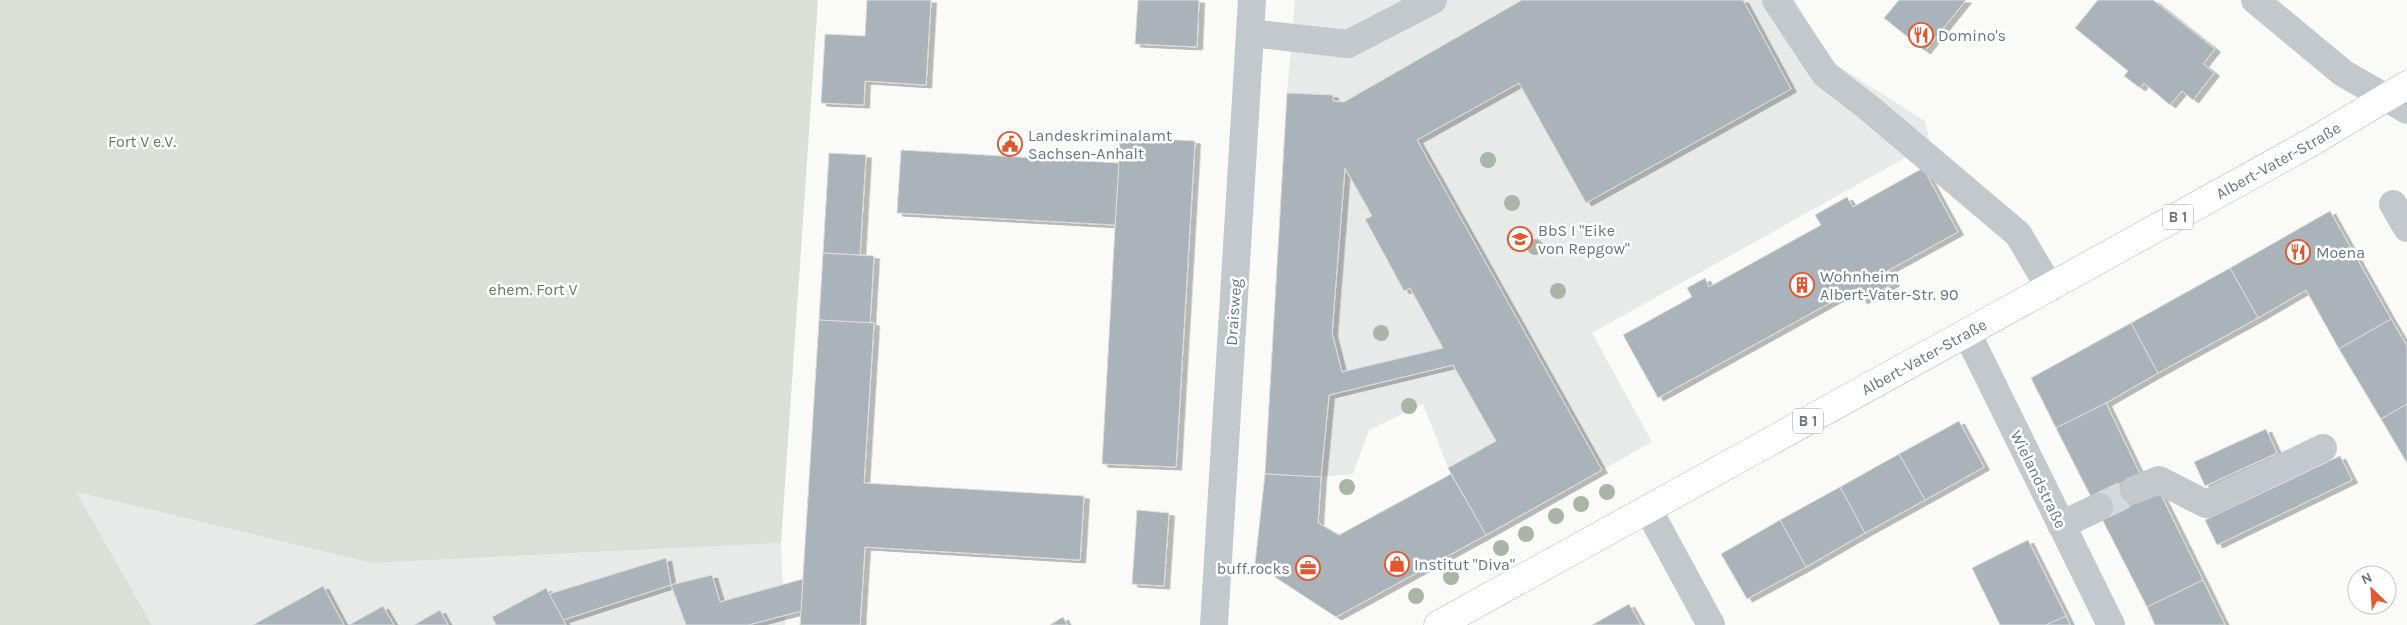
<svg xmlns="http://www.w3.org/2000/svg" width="2407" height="625" font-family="Karla,sans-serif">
	<defs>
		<filter id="shadow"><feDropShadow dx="5.5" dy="3" stdDeviation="0" flood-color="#0004"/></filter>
	</defs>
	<rect width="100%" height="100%" fill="#fafaf8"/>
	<!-- built -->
	<g fill="#e8e9e9">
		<polygon points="1295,0 1795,0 1817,41 1838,66 1925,121 1930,144 1592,333 1652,442 1486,535 1448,468 1423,404 1369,430 1353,474 1321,477 1265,474 1287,93"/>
		<polygon points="75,492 372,563 781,543 785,625 152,625"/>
	</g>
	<!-- green -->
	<polygon fill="#dadfd7" points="0,0 818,0 781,543 372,563 76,492 152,625 0,625"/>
	<!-- building -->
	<g fill="#aab3b9" stroke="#dcdcda" fill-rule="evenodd" filter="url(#shadow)">
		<polygon points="867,0 931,0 926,85 865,81 864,105 821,103 825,34 865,36"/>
		<polygon points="1138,0 1199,0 1197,47 1135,44"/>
		<path d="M1522,0H1743L1791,89L1586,203L1519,83L1417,140L1602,470L1486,535L1448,468L1496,441L1453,365L1329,395L1321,477L1265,474L1287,93L1333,95V101L1344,102ZM1345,168L1372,216L1365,219L1404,291L1410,288L1443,348L1342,372L1332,333Z"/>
		<polygon points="1899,0 1966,0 1925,51 1884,18"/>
		<polygon points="2098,0 2153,0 2215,49 2203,64 2214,73 2193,100 2182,91 2170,105 2144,83 2140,88 2124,76 2128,71 2075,28"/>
		<polygon points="1120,137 1195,141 1176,467 1102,464"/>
		<polygon points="901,150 1119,163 1115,225 897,213"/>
		<polygon points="829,153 866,155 860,255 823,253"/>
		<polygon points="1923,168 1958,232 1887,271 1894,283 1862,301 1855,289 1658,398 1623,335 1692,297 1687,288 1705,278 1709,287 1821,225 1815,215 1847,197 1853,207"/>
		<polygon points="2330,211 2391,319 2339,349 2306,290 2258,318 2230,268"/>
		<polygon points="823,253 874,256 870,323 819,320"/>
		<polygon points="2230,268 2258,318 2158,373 2131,323"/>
		<polygon points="2391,319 2407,346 2407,404 2381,419 2339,349"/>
		<polygon points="819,320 874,323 864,483 1084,496 1080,560 865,547 860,625 800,625"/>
		<polygon points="2131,323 2158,373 2106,403 2056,428 2031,378"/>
		<polygon points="2106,403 2140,474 2092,499 2056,428"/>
		<polygon points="2407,404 2407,463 2381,419"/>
		<polygon points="1959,421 1984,467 1925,500 1899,454"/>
		<polygon points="2266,429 2277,453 2205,486 2194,462"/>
		<polygon points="1899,454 1925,500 1865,533 1840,487"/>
		<polygon points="2340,456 2352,480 2217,545 2205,520"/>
		<polygon points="1265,474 1321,477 1318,523 1339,535 1451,474 1486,535 1336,617 1255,564"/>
		<polygon points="2128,480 2139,501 2105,519 2094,497"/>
		<polygon points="1840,487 1865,533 1806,567 1780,520"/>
		<polygon points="2159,491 2203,580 2147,607 2102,519"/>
		<polygon points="1137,510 1169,513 1164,586 1132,584"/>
		<polygon points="1780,520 1806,567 1747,599 1721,554"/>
		<polygon points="2028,540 2066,616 2046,625 2000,625 1972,568"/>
		<polygon points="666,558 671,585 563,620 549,594"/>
		<polygon points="712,575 720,602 803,579 801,611 748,625 686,625 671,585"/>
		<polygon points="2203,580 2225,625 2155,625 2147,607"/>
		<polygon points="323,586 344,625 253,625"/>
		<polygon points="546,588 566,625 496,625 492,617"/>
		<polygon points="1629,604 1641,625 1592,625"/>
		<polygon points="383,606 394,625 349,625"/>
		<polygon points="440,610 448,625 414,625"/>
		<polygon points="2066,616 2070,625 2046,625"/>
		<polygon points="1063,617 1067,625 1050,625"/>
	</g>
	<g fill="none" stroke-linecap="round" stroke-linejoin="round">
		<!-- minor-tunnel -->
		<polyline stroke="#d5d9db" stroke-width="28" stroke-dasharray="28 14" stroke-linecap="butt" points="2099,507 2134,490"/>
		<defs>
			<g id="major">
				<path id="s1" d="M1438,625L2310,143L2407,85"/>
			</g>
		</defs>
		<!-- major casing -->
		<use href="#major" stroke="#b5babe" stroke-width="29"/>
		<!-- minor -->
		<g stroke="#c3c8cc" stroke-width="28">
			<polyline points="1776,0 1825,74 1869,108 2018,234 2050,288"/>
			<polyline points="2255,0 2343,73 2407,110"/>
			<polyline points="1250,33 1348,44 1433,0"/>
			<polyline points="2393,204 2407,228"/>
			<polyline points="1967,333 2111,625"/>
			<polyline points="2134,490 2159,480 2206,504 2323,448"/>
			<polyline points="1648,509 1711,625"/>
			<polyline points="2061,525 2099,507"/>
			<polyline points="1214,625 1252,0"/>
		</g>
		<!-- major -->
		<use href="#major" stroke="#fff" stroke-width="28"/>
	</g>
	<!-- trees -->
	<g fill="#aab4a7">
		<circle cx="1488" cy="160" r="8"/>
		<circle cx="1512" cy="203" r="8"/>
		<circle cx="1535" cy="247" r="8"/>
		<circle cx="1558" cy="291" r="8"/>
		<circle cx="1381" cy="333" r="8"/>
		<circle cx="1409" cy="406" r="8"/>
		<circle cx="1347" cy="487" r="8"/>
		<circle cx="1607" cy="492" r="8"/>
		<circle cx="1581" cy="504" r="8"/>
		<circle cx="1556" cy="516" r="8"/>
		<circle cx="1526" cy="534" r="8"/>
		<circle cx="1501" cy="548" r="8"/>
		<circle cx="1451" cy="577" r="8"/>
		<circle cx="1416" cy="596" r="8"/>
	</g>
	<!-- icons -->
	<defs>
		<symbol id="restaurant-ring" viewBox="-11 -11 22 22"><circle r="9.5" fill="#fff" stroke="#e4572e" stroke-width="1.5"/><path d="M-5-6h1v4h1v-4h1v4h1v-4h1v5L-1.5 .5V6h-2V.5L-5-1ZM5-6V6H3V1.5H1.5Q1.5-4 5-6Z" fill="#e4572e"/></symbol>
		<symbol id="civic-ring" viewBox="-11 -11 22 22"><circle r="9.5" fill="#fff" stroke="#e4572e" stroke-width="1.5"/><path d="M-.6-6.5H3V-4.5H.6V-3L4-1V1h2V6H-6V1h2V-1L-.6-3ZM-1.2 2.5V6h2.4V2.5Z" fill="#e4572e"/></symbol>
		<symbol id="school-ring" viewBox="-11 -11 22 22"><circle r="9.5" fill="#fff" stroke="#e4572e" stroke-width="1.5"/><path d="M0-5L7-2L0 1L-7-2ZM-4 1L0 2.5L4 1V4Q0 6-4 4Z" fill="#e4572e"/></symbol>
		<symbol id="building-ring" viewBox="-11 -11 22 22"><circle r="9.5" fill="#fff" stroke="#e4572e" stroke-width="1.5"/><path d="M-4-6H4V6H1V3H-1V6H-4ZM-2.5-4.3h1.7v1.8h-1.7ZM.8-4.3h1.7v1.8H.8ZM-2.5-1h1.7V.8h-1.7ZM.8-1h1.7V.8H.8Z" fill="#e4572e"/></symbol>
		<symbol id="shop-ring" viewBox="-11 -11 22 22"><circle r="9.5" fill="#fff" stroke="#e4572e" stroke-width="1.5"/><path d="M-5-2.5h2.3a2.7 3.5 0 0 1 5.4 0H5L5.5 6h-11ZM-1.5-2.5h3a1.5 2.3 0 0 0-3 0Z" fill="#e4572e"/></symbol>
		<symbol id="office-ring" viewBox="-11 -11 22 22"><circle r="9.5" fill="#fff" stroke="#e4572e" stroke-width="1.5"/><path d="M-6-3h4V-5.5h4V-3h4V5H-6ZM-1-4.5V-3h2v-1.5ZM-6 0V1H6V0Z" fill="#e4572e"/></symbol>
	</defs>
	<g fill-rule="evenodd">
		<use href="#restaurant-ring" x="1907" y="21" width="28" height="28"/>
		<use href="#civic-ring" x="996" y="130" width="28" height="28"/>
		<use href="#school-ring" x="1506" y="225" width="28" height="28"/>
		<use href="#restaurant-ring" x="2284" y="238" width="28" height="28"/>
		<use href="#building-ring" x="1788" y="271" width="28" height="28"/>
		<use href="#shop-ring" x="1383" y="550" width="28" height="28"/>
		<use href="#office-ring" x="1294" y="554" width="28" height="28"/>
	</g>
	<g text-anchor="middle" stroke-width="5" stroke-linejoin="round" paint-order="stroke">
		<!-- shield labels -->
		<g fill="#fff" stroke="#939fa8" stroke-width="1">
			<rect x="2163" y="204.5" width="30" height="25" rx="4"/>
			<rect x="1793" y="408.5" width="30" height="25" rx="4"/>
		</g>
		<g font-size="15" font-weight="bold" fill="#657683">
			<text x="2178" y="222">B 1</text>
			<text x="1808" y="426">B 1</text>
		</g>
		<!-- poi labels -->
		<g font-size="16" fill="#657683" stroke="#fff" text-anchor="start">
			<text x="1938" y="41">Domino's</text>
			<text x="1028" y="141">Landeskriminalamt<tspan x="1028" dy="18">Sachsen-Anhalt</tspan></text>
			<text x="1538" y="236">BbS I "Eike<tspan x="1538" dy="18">von Repgow"</tspan></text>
			<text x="2316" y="258">Moena</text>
			<text x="1820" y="282">Wohnheim<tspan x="1820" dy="18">Albert-Vater-Str. 90</tspan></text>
			<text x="1414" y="570">Institut "Diva"</text>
			<text x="1290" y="574" text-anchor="end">buff.rocks</text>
		</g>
		<!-- park labels -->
		<g font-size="16" fill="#687a64" stroke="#fff">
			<text x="142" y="147">Fort V e.V.</text>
			<text x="533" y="295">ehem. Fort V</text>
		</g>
		<!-- street labels -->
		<g font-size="16" fill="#657683" stroke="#fff">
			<text dy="6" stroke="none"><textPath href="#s1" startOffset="960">Albert-Vater-Straße</textPath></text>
			<text transform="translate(1233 312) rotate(-86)" y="6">Draisweg</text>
			<text dy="6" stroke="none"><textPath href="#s1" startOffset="555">Albert-Vater-Straße</textPath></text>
			<text transform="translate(2039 479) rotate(64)" y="6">Wielandstraße</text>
		</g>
	</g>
	<!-- north arrow -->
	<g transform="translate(2372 590) rotate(335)"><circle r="24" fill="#ffffff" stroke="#c1c8cd"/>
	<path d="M0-4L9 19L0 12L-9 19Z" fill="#e4572e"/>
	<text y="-8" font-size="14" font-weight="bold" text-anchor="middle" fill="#657683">N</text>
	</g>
</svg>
